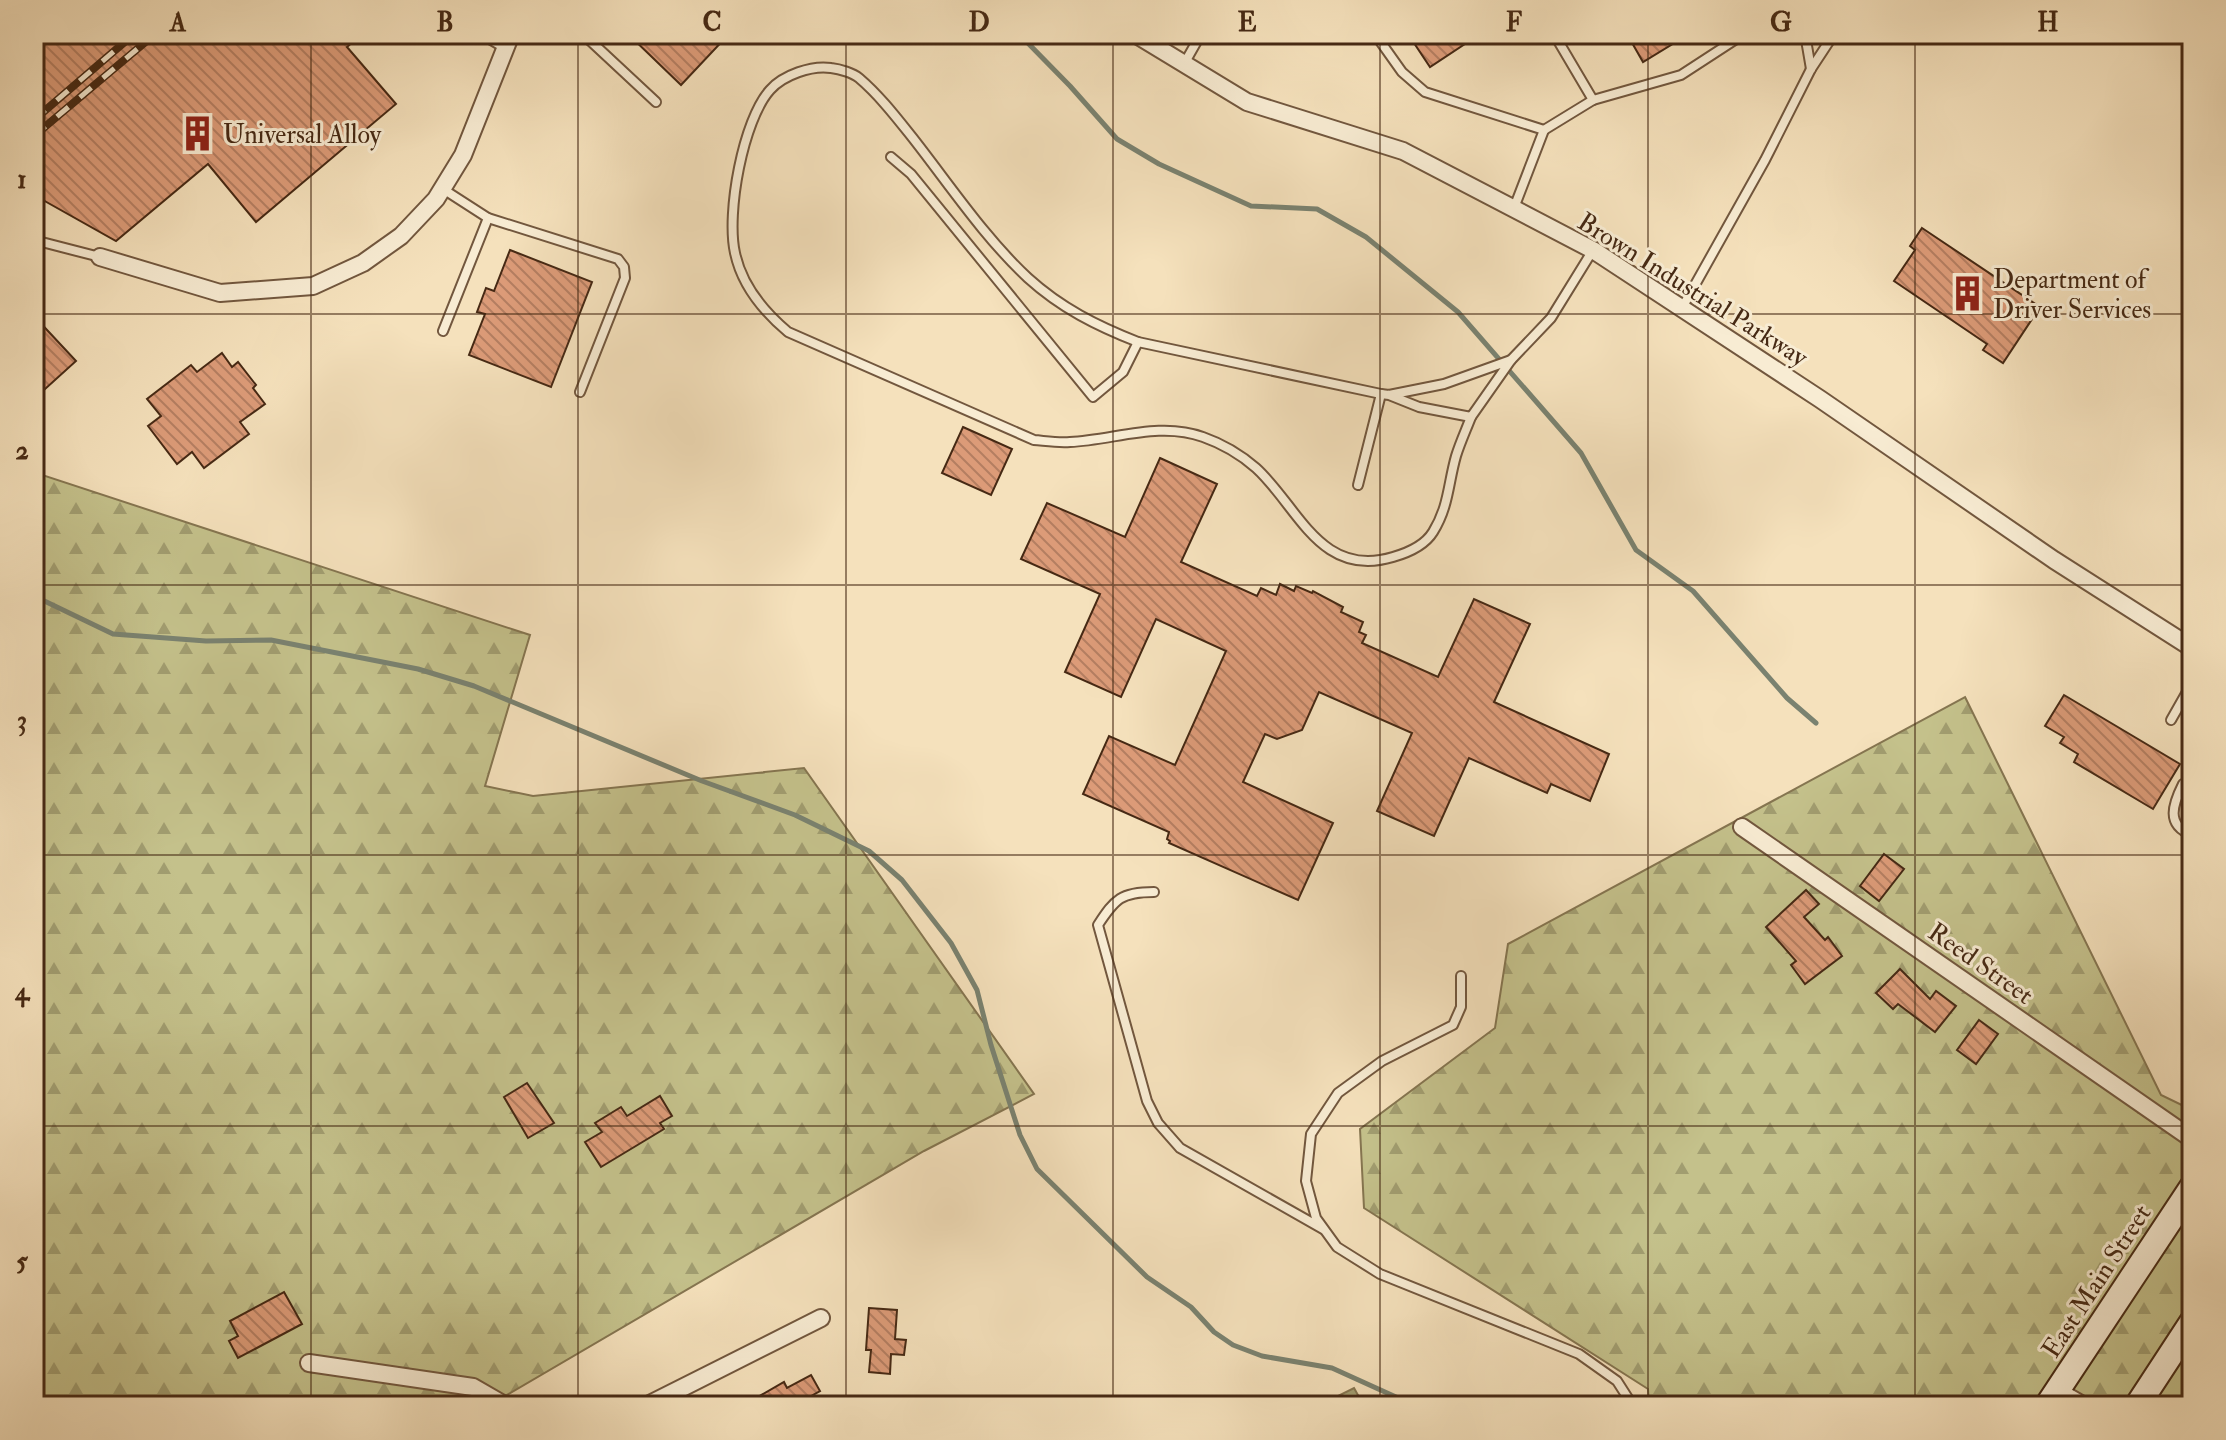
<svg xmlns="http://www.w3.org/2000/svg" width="2226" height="1440" font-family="'IM FELL Double Pica',serif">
	<defs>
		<pattern id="forest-firs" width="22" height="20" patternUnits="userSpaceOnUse" patternTransform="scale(2)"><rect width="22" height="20" fill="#c4c18b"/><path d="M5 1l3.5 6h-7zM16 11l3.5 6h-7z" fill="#a19d70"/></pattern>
		<pattern id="building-back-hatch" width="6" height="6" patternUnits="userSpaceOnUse" patternTransform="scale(2)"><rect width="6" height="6" fill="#dc9b78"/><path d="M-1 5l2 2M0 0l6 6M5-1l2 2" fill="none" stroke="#b47e61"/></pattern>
	</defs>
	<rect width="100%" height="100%" fill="#f5e1bc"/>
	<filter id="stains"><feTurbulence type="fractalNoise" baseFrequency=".0025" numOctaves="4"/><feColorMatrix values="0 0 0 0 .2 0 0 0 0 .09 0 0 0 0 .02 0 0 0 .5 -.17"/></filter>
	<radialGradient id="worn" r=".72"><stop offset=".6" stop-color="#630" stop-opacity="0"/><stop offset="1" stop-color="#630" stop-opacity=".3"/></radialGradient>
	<!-- forest -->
	<g fill="url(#forest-firs)" stroke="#857550" stroke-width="2">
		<polygon points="34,466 39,474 530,635 485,786 533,796 804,768 1034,1094 924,1151 488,1406 34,1406"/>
		<polygon points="1965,697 2161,1095 2192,1110 2192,1406 1649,1406 1648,1389 1364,1208 1360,1129 1495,1028 1508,944"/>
		<polygon points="1354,1388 1364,1406 1318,1406"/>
	</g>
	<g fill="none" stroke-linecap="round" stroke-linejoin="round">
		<!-- stream -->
		<g stroke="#7a8270" stroke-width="5">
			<polyline points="1019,34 1070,86 1117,139 1159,164 1251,206 1317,209 1366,237 1458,312 1581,453 1636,550 1693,591 1787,698 1816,723"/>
			<polyline points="34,596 113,634 206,641 271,640 418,669 474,686 702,781 795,815 869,851 902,880 951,943 977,990 991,1045 1020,1135 1037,1169 1147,1277 1191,1307 1214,1332 1233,1345 1262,1356 1332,1368 1396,1397 1406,1406"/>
		</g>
	</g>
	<!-- building -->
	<g fill="url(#building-back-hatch)" stroke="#462914" stroke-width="2">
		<polygon points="34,34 362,34 347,47 396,104 256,222 208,164 116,241 34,195"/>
		<polygon points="628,34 729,34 681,85"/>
		<polygon points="1408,34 1480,34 1430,67"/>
		<polygon points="1627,34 1689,34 1643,62"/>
		<polygon points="1922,228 2040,307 2003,363 1983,350 1987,344 1894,281 1915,250 1910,246"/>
		<polygon points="510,250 592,282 551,387 469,355 485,314 477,312 486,288 494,291"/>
		<polygon points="34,316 76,361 34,399"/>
		<polygon points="222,353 232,367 238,362 256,385 253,388 265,404 240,422 249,434 204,468 192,452 177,464 148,426 161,416 147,399 191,365 197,372"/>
		<polygon points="963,427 1012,449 991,495 942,473"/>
		<polygon points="1160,458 1217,484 1181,562 1257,596 1261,588 1276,595 1280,584 1294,591 1296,586 1312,593 1313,591 1343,607 1341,612 1363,622 1359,632 1366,635 1362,643 1438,677 1474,599 1530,624 1494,702 1609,754 1590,801 1551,784 1547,793 1469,758 1434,836 1377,811 1412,733 1319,692 1302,730 1277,739 1265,734 1243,782 1333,823 1298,900 1169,843 1170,841 1167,839 1169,832 1083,794 1109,736 1175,765 1226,651 1156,619 1121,697 1065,672 1100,594 1021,559 1047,503 1125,537"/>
		<polygon points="2064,695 2180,764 2153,809 2074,762 2078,754 2060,743 2064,737 2045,726"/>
		<polygon points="1884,854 1904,869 1879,901 1860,886"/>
		<polygon points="1806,890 1819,904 1804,917 1825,940 1828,937 1842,956 1805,984 1791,965 1796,961 1766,927"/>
		<polygon points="1900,969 1930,999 1936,991 1956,1006 1935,1032 1898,1004 1893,1009 1876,993"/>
		<polygon points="1979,1020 1998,1034 1976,1064 1957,1050"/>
		<polygon points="527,1083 554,1123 528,1138 504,1097"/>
		<polygon points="660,1096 672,1116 660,1123 664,1129 601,1167 585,1142 602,1132 595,1123 621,1107 627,1116"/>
		<polygon points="284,1292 302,1324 238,1358 229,1341 238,1336 230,1321"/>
		<polygon points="869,1308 897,1310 895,1339 906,1340 904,1355 891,1354 890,1374 869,1372 871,1350 866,1350"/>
		<polygon points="811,1375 820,1391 802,1401 805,1406 742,1406 784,1382 787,1388"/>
	</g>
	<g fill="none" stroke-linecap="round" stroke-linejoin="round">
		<defs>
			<g id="service">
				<polyline points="481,34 505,48"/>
				<polyline points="583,34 656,102"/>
				<polyline points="1375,34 1402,72 1425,92 1544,130 1514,208"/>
				<polyline points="1554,34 1593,100"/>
				<polyline points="1805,34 1811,69"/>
				<polyline points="1184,64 1201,34"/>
				<polyline points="1544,130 1593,100 1681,75 1744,34"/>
				<polyline points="891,157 911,174 1093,397 1123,372 1138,342 1381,394"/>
				<polyline points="443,189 488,218 618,259 624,267 625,278 580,392"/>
				<polyline points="34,240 100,257"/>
				<polyline points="1682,308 1765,160 1811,69 1834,34"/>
				<polyline points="443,331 488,218"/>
				<path d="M1138,342C1097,326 1061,308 1028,278C984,237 949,184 912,137C896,117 879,95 859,78C853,73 840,69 831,68C812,65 783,75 770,90C743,120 726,213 735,253C742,286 763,311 788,332L1034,440C1046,441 1058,443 1070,442C1114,440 1160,421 1203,437C1223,444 1240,454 1256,468C1298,506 1320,579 1393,557C1407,553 1425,545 1433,532C1449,506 1448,484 1456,456C1460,443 1466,430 1471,417"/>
				<polyline points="1511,360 1551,318 1593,250"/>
				<polyline points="1358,485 1381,394 1389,395 1444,384 1511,360 1471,417 1419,407 1389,395"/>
				<polyline points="2171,720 2192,683"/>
				<polyline points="2191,770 2192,768"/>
				<path d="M2183,784C2173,804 2165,825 2192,835"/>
				<path d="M1154,892C1121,892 1115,899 1098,925L1147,1101L1158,1123L1180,1148L1323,1229"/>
				<polyline points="1461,976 1461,1007 1453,1025 1382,1061 1338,1093 1311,1134 1306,1181 1316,1218 1337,1247 1380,1274 1579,1354 1617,1381 1633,1406"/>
			</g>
			<g id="minor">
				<polyline points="1135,34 1247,102 1403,151 1593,250 1820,399 2054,560 2192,648"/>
				<polyline points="100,257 220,293 313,286 363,263 401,236 436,199 463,155 511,34"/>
				<polyline points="1742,827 2192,1139"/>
				<polyline points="309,1363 473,1387 506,1406"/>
				<polyline points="2058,1391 2084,1406"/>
				<polyline points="646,1406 821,1318"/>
			</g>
			<g id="secondary">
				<polyline points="2047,1406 2192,1187"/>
				<polyline points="2137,1406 2192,1322"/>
			</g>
		</defs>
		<!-- service casing -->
		<use href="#service" stroke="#72573e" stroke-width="12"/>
		<!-- minor casing -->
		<use href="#minor" stroke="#72573e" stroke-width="20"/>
		<!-- secondary casing -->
		<use href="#secondary" stroke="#462914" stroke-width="28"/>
		<!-- service -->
		<use href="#service" stroke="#f8ecd3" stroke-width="8"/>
		<!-- minor -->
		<use href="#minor" stroke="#f8ecd3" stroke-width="16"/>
		<!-- secondary -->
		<use href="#secondary" stroke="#f8ecd3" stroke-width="24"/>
		<defs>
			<g id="rail">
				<polyline points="34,120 134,34"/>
				<polyline points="34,136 155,34"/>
			</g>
		</defs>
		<!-- rail casing -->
		<use href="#rail" stroke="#462914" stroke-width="8"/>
		<!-- rail -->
		<use href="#rail" stroke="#f8ecd3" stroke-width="5" stroke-dasharray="15" stroke-linecap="butt"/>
	</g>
	<!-- grid -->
	<path fill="none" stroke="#462914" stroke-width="2" stroke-opacity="0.55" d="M311,34V1406M578,34V1406M846,34V1406M1113,34V1406M1380,34V1406M1648,34V1406M1915,34V1406M34,314H2192M34,585H2192M34,855H2192M34,1126H2192"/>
	<!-- icons -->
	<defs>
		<symbol id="building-bare" viewBox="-9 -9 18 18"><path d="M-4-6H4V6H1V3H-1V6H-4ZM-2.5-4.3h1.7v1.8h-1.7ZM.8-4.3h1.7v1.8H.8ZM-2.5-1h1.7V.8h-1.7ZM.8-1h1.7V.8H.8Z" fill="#8f2418" stroke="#f8ecd3" stroke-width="2.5" paint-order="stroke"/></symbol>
	</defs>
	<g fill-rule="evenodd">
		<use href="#building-bare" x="172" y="108" width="51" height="51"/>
		<use href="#building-bare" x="1942" y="268" width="51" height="51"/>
	</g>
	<g text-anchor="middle" stroke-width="6" stroke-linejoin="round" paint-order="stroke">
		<!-- poi labels -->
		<g font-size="26" fill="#462914" stroke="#f8ecd3" text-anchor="start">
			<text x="223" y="143">Universal Alloy</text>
			<text x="1993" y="288">Department of<tspan x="1993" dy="30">Driver Services</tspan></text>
		</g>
		<!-- street labels -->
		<g font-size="26" fill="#462914" stroke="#f8ecd3">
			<text transform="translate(1693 289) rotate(32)" y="9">Brown Industrial Parkway</text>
			<text transform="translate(1981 963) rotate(35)" y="9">Reed Street</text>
			<text transform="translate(2096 1281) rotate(-57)" y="9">East Main Street</text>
		</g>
	</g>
	<!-- margin -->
	<rect width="2226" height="1440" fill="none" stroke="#f5e1bc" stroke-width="88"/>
	<rect x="44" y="44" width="2138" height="1352" fill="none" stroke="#462914" stroke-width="3"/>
	<g font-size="26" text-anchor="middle" font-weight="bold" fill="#462914">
		<text x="178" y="31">A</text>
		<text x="445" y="31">B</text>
		<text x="712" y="31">C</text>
		<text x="979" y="31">D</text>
		<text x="1247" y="31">E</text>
		<text x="1514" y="31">F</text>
		<text x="1781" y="31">G</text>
		<text x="2048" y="31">H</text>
		<text x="22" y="188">1</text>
		<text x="22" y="459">2</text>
		<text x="22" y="729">3</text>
		<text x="22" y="1000">4</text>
		<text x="22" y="1270">5</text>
	</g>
	<rect width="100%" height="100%" filter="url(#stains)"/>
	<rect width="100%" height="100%" fill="url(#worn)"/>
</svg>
